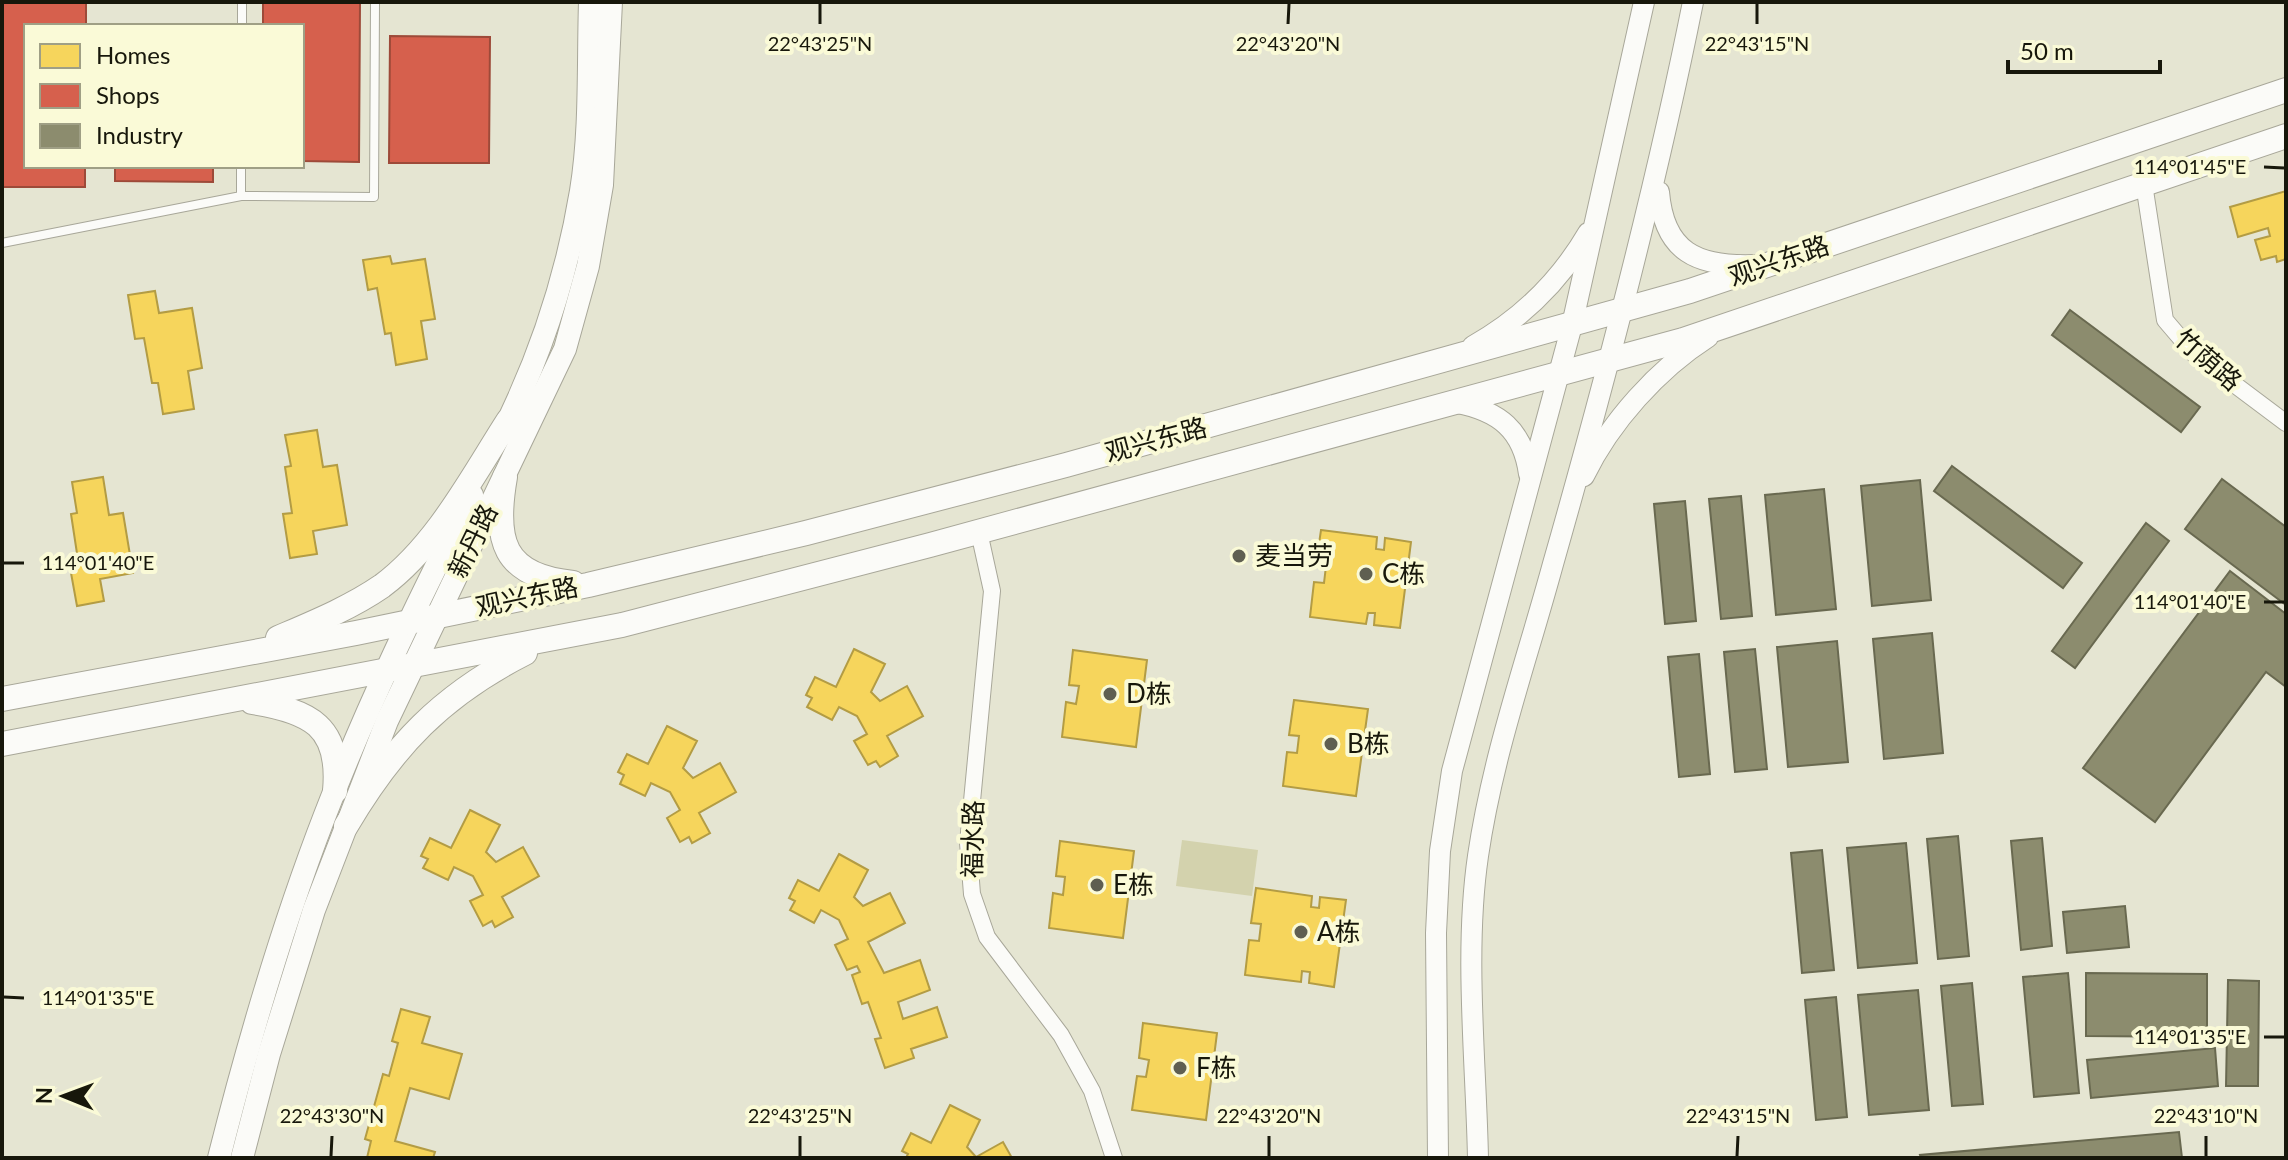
<svg xmlns="http://www.w3.org/2000/svg" width="2288" height="1160" font-family="Lato,'Noto Sans SC',sans-serif">
	<rect width="100%" height="100%" fill="#e5e5d2"/>
	<!-- green -->
	<polygon fill="#d3d2ad" points="1182,840 1258,850 1252,896 1176,886"/>
	<!-- homes -->
	<g fill="#f6d55c" stroke="#b39c44" stroke-width="2">
		<polygon points="2286,191 2286,259 2277,262 2276,256 2261,260 2255,240 2270,236 2268,228 2238,237 2230,207"/>
		<polygon points="390,256 392,264 425,259 435,319 421,321 427,359 396,365 391,333 385,334 377,288 368,290 363,260"/>
		<polygon points="155,291 159,313 192,308 202,368 188,371 194,409 163,414 158,383 152,383 144,338 135,339 128,295"/>
		<polygon points="317,430 323,467 337,465 347,525 313,531 317,554 290,558 283,514 292,513 285,467 291,466 285,435"/>
		<polygon points="103,477 109,515 123,513 133,573 100,579 104,601 77,606 69,562 78,560 71,514 77,513 72,482"/>
		<polygon points="1321,530 1377,537 1376,549 1384,550 1385,538 1411,542 1400,628 1374,625 1375,613 1368,613 1366,624 1310,617 1314,582 1324,583 1326,566 1316,564"/>
		<polygon points="854,649 885,664 871,692 880,701 907,686 923,716 887,736 898,756 880,767 876,761 868,765 854,741 867,734 857,716 839,707 832,720 807,707 812,698 806,695 815,677 836,687"/>
		<polygon points="1073,650 1147,660 1136,747 1062,737 1066,702 1076,704 1079,686 1069,685"/>
		<polygon points="1294,700 1368,709 1356,796 1283,786 1287,752 1297,753 1299,736 1289,735"/>
		<polygon points="667,726 697,741 683,768 693,778 720,763 736,792 699,813 710,833 692,843 689,837 680,842 667,818 680,810 670,792 651,783 645,796 620,784 624,775 618,772 627,754 648,764"/>
		<polygon points="470,810 500,825 486,852 496,862 523,847 539,876 502,897 513,917 495,927 492,921 483,926 470,901 483,895 473,876 454,867 448,880 423,868 428,859 421,856 430,838 451,848"/>
		<polygon points="1060,841 1134,851 1123,938 1049,928 1053,893 1063,895 1065,877 1056,876"/>
		<polygon points="839,854 868,870 854,897 863,906 890,893 905,923 868,942 884,973 920,960 930,990 898,1002 903,1019 937,1007 947,1037 911,1049 914,1058 885,1068 875,1039 881,1038 868,1002 862,1004 852,975 860,972 857,966 847,970 835,945 848,939 839,920 821,910 814,923 790,910 795,901 789,898 798,880 819,891"/>
		<polygon points="1256,888 1312,896 1311,907 1319,908 1320,897 1346,900 1334,987 1309,983 1310,972 1302,971 1301,982 1245,975 1249,940 1259,941 1261,924 1251,923"/>
		<polygon points="401,1009 430,1017 422,1043 462,1054 449,1099 410,1088 395,1141 435,1152 433,1158 367,1158 371,1141 365,1139 383,1074 389,1076 398,1043 392,1041"/>
		<polygon points="1143,1023 1217,1033 1206,1120 1132,1110 1137,1076 1146,1077 1149,1060 1139,1058"/>
		<polygon points="950,1105 980,1120 967,1147 976,1157 1003,1142 1012,1158 906,1158 908,1154 902,1151 911,1133 931,1143"/>
	</g>
	<!-- shops -->
	<g fill="#d6604d" stroke="#9d4a39" stroke-width="2">
		<polygon points="2,2 86,2 86,26 26,26 26,166 85,166 85,187 2,187"/>
		<polygon points="263,2 360,2 359,162 302,161 302,26 263,26"/>
		<polygon points="390,36 490,37 489,163 389,163"/>
		<polygon points="115,166 213,166 213,182 115,181"/>
	</g>
	<!-- industry -->
	<g fill="#8c8c6e" stroke="#696950" stroke-width="2">
		<polygon points="2070,310 2200,407 2181,432 2052,335"/>
		<polygon points="1952,466 2082,563 2063,588 1934,491"/>
		<polygon points="2222,479 2286,527 2286,605 2185,529"/>
		<polygon points="1920,480 1931,600 1872,606 1861,486"/>
		<polygon points="1824,489 1836,609 1776,615 1765,495"/>
		<polygon points="1741,496 1752,616 1721,619 1709,499"/>
		<polygon points="1685,501 1696,621 1665,624 1654,504"/>
		<polygon points="2146,523 2169,541 2075,668 2052,651"/>
		<polygon points="2230,571 2286,614 2286,687 2266,672 2155,822 2083,768"/>
		<polygon points="1932,633 1943,753 1884,759 1873,639"/>
		<polygon points="1837,641 1848,762 1788,767 1777,647"/>
		<polygon points="1755,649 1767,769 1735,772 1724,652"/>
		<polygon points="1699,654 1710,774 1679,777 1668,657"/>
		<polygon points="1958,836 1969,956 1938,959 1927,839"/>
		<polygon points="2042,838 2052,946 2021,950 2011,841"/>
		<polygon points="1906,843 1917,963 1858,968 1847,848"/>
		<polygon points="1822,850 1834,970 1802,973 1791,853"/>
		<polygon points="2125,906 2129,947 2067,953 2063,912"/>
		<polygon points="2068,973 2079,1093 2034,1097 2023,977"/>
		<polygon points="2086,973 2207,974 2207,1037 2086,1036"/>
		<polygon points="2228,980 2259,981 2258,1086 2226,1086"/>
		<polygon points="1972,983 1983,1104 1952,1106 1941,986"/>
		<polygon points="1918,990 1929,1110 1869,1115 1858,995"/>
		<polygon points="1836,997 1847,1117 1816,1120 1805,1000"/>
		<polygon points="2215,1048 2218,1086 2091,1098 2087,1060"/>
		<polygon points="2179,1132 2182,1158 1921,1158 1920,1155"/>
	</g>
	<g fill="none" stroke-linecap="round" stroke-linejoin="round">
		<defs>
			<g id="service">
				<polyline points="242,26 242,2"/>
				<polyline points="241,196 374,197 375,2"/>
				<polyline points="2,243 241,196 241,166"/>
			</g>
			<g id="minor">
				<polyline points="2144,184 2165,320 2194,354 2286,423"/>
				<polyline points="979,532 992,591 968,843 972,894 987,937 1061,1035 1092,1091 1114,1158"/>
			</g>
			<g id="tertiary">
				<path d="M1659,192C1664,252 1697,267 1754,265"/>
				<path d="M1473,346C1521,319 1560,281 1588,233"/>
				<path d="M1457,403C1499,411 1523,430 1529,474"/>
				<path d="M1584,476C1610,422 1658,369 1708,337"/>
				<polyline points="1438,1158 1436,933 1440,851 1452,771 1572,325 1644,2"/>
				<path d="M1478,1158C1476,1061 1464,952 1478,856C1493,754 1526,663 1553,564C1606,378 1655,192 1693,2"/>
			</g>
			<g id="secondary">
				<path d="M501,435C539,360 567,275 581,191C591,130 588,64 590,2"/>
				<path d="M219,1158C248,1043 282,926 325,815C367,706 419,599 472,495"/>
				<polyline points="242,1158 269,1054 314,910 387,721 565,349 588,266 602,185 611,2"/>
			</g>
			<g id="primary">
				<path d="M505,477C494,540 502,576 573,583"/>
				<path d="M278,638C313,623 350,608 382,586C437,545 472,477 508,421"/>
				<polyline points="2,699 356,633 588,585 806,533 1066,465 1690,291 2286,90"/>
				<path d="M252,702C310,711 341,726 335,791"/>
				<polyline points="2,744 622,625 930,545 1683,340 2286,136"/>
				<path d="M346,826C393,746 442,695 525,653"/>
			</g>
		</defs>
		<!-- service casing -->
		<use href="#service" stroke="#a8a799" stroke-width="10"/>
		<!-- minor casing -->
		<use href="#minor" stroke="#a8a799" stroke-width="18"/>
		<!-- tertiary casing -->
		<use href="#tertiary" stroke="#a8a799" stroke-width="22"/>
		<!-- secondary casing -->
		<use href="#secondary" stroke="#a8a799" stroke-width="24"/>
		<!-- primary casing -->
		<use href="#primary" stroke="#a8a799" stroke-width="26"/>
		<!-- service -->
		<use href="#service" stroke="#fbfbf8" stroke-width="8"/>
		<!-- minor -->
		<use href="#minor" stroke="#fbfbf8" stroke-width="16"/>
		<!-- tertiary -->
		<use href="#tertiary" stroke="#fbfbf8" stroke-width="20"/>
		<!-- secondary -->
		<use href="#secondary" stroke="#fbfbf8" stroke-width="22"/>
		<!-- primary -->
		<use href="#primary" stroke="#fbfbf8" stroke-width="24"/>
	</g>
	<!-- ticks -->
	<path fill="none" stroke="#17170b" stroke-width="3" d="M820,24V4M1288,24L1289,4M1757,24V4M2264,167L2284,168M4,563H24M2264,602H2284M4,997L24,998M2264,1037H2284M331,1156L332,1136M800,1156V1136M1269,1156V1136M1737,1156L1738,1136M2206,1156V1136"/>
	<!-- markers -->
	<g fill="#5f5f51" stroke="#fafad7" stroke-width="3">
		<circle cx="1239" cy="556" r="8"/>
		<circle cx="1366" cy="574" r="8"/>
		<circle cx="1110" cy="694" r="8"/>
		<circle cx="1331" cy="744" r="8"/>
		<circle cx="1097" cy="885" r="8"/>
		<circle cx="1301" cy="932" r="8"/>
		<circle cx="1180" cy="1068" r="8"/>
	</g>
	<g text-anchor="middle" stroke-width="8" stroke-linejoin="round" paint-order="stroke">
		<!-- street labels -->
		<g font-size="26" fill="#17170b" stroke="#fafad7">
			<text transform="translate(1779 261) rotate(-19)" y="9">观兴东路</text>
			<text transform="translate(2208 360) rotate(41)" y="9">竹荫路</text>
			<text transform="translate(1156 440) rotate(-15)" y="9">观兴东路</text>
			<text transform="translate(473 541) rotate(-64)" y="9">新丹路</text>
			<text transform="translate(527 597) rotate(-12)" y="9">观兴东路</text>
			<text transform="translate(973 839) rotate(-89)" y="9">福水路</text>
		</g>
		<!-- poi labels -->
		<g font-size="26" fill="#17170b" stroke="#fafad7" text-anchor="start">
			<text x="1255" y="565">麦当劳</text>
			<text x="1382" y="583">C栋</text>
			<text x="1126" y="703">D栋</text>
			<text x="1347" y="753">B栋</text>
			<text x="1113" y="894">E栋</text>
			<text x="1317" y="941">A栋</text>
			<text x="1196" y="1077">F栋</text>
		</g>
	</g>
	<g font-size="20" text-anchor="middle" fill="#17170b" stroke="#fafad7" stroke-width="8" stroke-linejoin="round" paint-order="stroke">
		<text x="820" y="51">22°43'25"N</text>
		<text x="1288" y="51">22°43'20"N</text>
		<text x="1757" y="51">22°43'15"N</text>
		<text x="2190" y="174">114°01'45"E</text>
		<text x="98" y="570">114°01'40"E</text>
		<text x="2190" y="609">114°01'40"E</text>
		<text x="98" y="1005">114°01'35"E</text>
		<text x="2190" y="1044">114°01'35"E</text>
		<text x="332" y="1123">22°43'30"N</text>
		<text x="800" y="1123">22°43'25"N</text>
		<text x="1269" y="1123">22°43'20"N</text>
		<text x="1738" y="1123">22°43'15"N</text>
		<text x="2206" y="1123">22°43'10"N</text>
	</g>
	<!-- border -->
	<rect width="2288" height="1160" fill="none" stroke="#17170b" stroke-width="8"/>
	<!-- legend -->
	<rect x="24" y="24" width="280" height="144" fill="#fafad7" stroke="#9f9f85" stroke-width="2"/>
	<rect x="40" y="44" width="40" height="24" fill="#f6d55c" stroke="#9f9f85" stroke-width="2"/>
	<text x="96" y="64" font-size="24" fill="#17170b">Homes</text>
	<rect x="40" y="84" width="40" height="24" fill="#d6604d" stroke="#9f9f85" stroke-width="2"/>
	<text x="96" y="104" font-size="24" fill="#17170b">Shops</text>
	<rect x="40" y="124" width="40" height="24" fill="#8c8c6e" stroke="#9f9f85" stroke-width="2"/>
	<text x="96" y="144" font-size="24" fill="#17170b">Industry</text>
	<!-- north arrow -->
	<g transform="translate(64 1096) rotate(271)" stroke="#fafad7" stroke-width="6" paint-order="stroke">
	<path d="M0-6L14 30L0 20L-14 30Z" fill="#17170b"/>
	<text y="-12" font-size="22" font-weight="bold" text-anchor="middle" fill="#17170b">N</text>
	</g>
	<!-- scale -->
	<path d="M2008 60v12h152v-12" fill="none" stroke="#17170b" stroke-width="4"/>
	<text x="2020" y="60" font-size="24" fill="#17170b" stroke="#fafad7" stroke-width="6" paint-order="stroke">50 m</text>
</svg>
